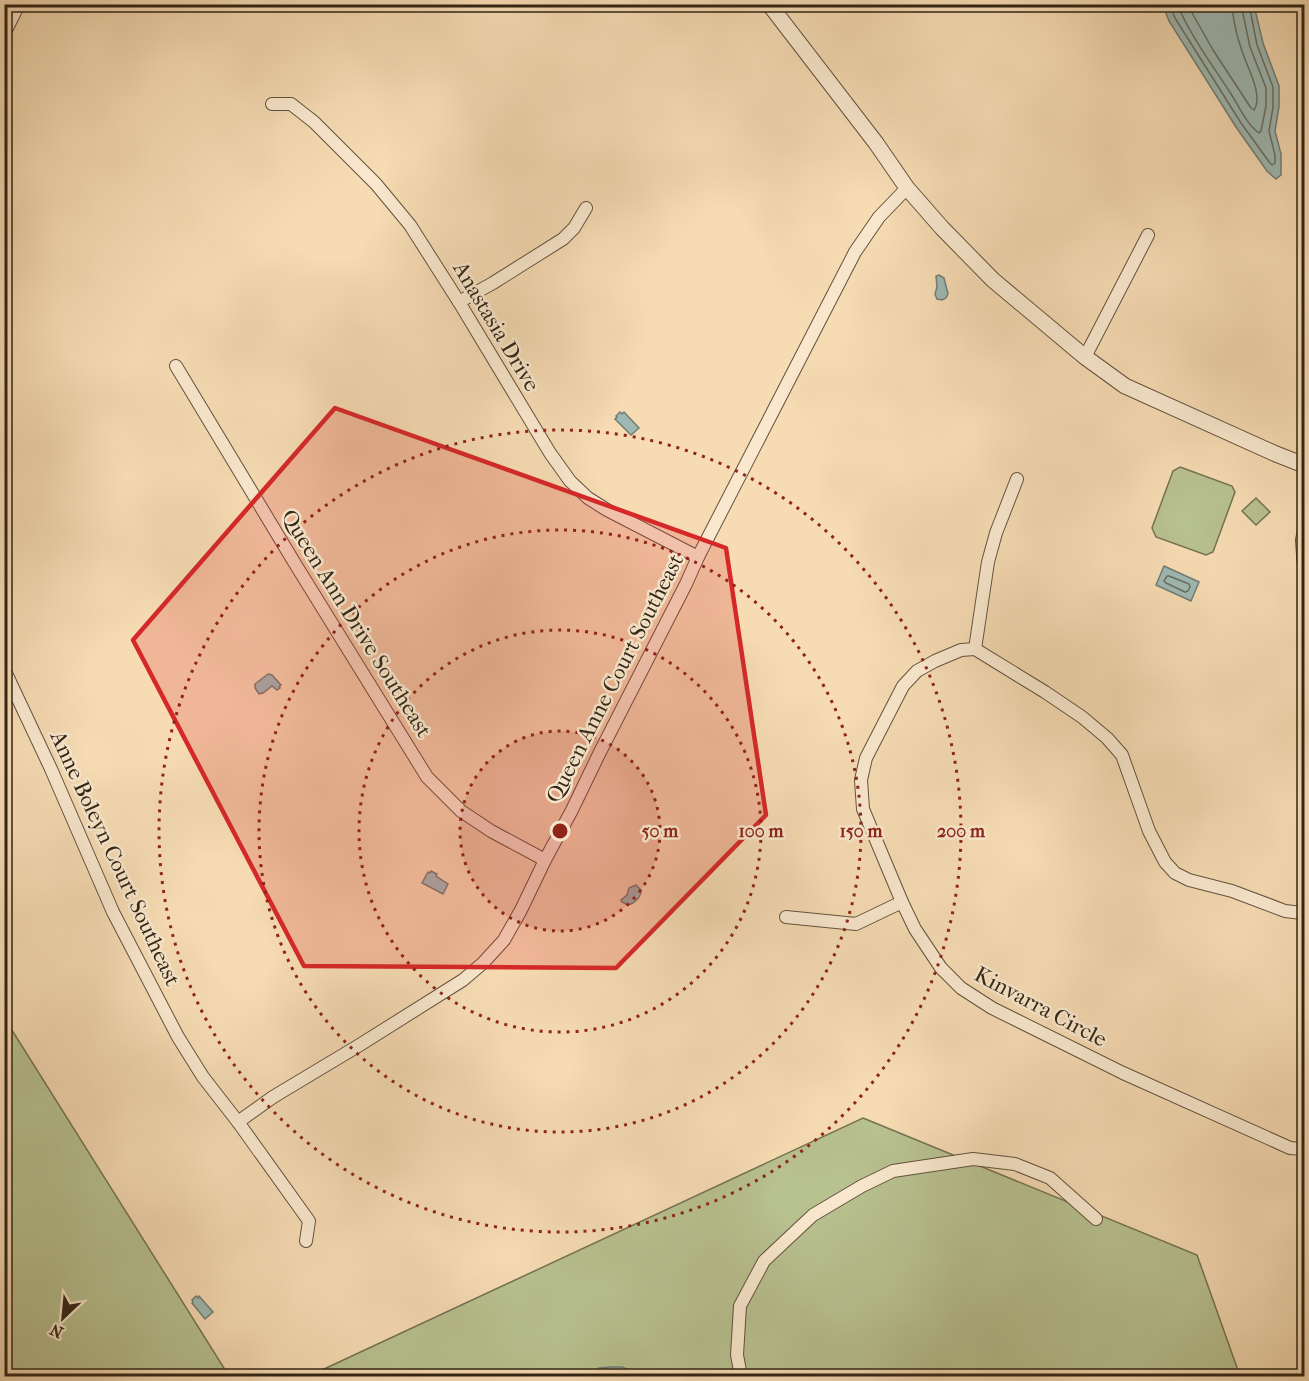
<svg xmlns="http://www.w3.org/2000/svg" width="1309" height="1381" font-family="'IM FELL French Canon',serif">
	<rect width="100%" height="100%" fill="#f6dbb3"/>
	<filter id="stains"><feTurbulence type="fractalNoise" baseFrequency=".00333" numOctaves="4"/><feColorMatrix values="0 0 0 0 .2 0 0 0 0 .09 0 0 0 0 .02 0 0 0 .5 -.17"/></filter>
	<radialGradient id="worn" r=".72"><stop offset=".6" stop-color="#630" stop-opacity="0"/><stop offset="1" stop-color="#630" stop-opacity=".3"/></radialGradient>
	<!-- green -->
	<g fill="#b8c190" stroke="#747353" stroke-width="1.5">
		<polygon points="1180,467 1232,486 1235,492 1213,552 1206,555 1156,537 1152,528 1173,471"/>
		<polygon points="1256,498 1270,512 1256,525 1242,511"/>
		<polygon points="4,1019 5,1019 229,1376 5,1376"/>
		<polygon points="863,1118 1197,1255 1240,1376 309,1376"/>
	</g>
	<!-- water -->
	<g fill="#9eb9b4" stroke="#727e75" stroke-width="1.5">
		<polygon points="1163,5 1254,5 1263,43 1279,86 1279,107 1275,131 1281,154 1281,175 1276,179 1267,171 1236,127 1169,21"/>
		<polygon points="939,275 944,278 948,294 946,298 942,300 937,299 935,294 937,287 936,276"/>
		<polygon points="620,412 622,414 624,412 639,428 631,435 615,419 617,417 616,416"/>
		<polygon points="1164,566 1199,582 1191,601 1156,585"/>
		<polygon points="268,674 272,675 281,685 279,687 280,688 277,690 272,686 263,693 259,694 255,688 255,684"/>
		<polygon points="431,871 437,874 436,876 448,884 443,894 422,883 428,872 430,873"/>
		<path d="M636,885L641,890C641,897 635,903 628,905L622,902L621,900L627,895L629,888Z"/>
		<polygon points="196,1296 198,1298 199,1296 213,1312 205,1319 192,1303 193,1302 192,1300"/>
		<polygon points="611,1367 622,1367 643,1376 590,1376 599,1368"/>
	</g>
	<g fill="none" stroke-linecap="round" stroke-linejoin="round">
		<!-- shore -->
		<g stroke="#686f65" stroke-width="1.5">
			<polyline points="1169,4 1175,18 1241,123 1270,163 1272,165 1275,163 1275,155 1269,131 1273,107 1273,87 1257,45 1249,4"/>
			<path d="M1177,4C1190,35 1213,66 1231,94C1239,106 1247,125 1259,133L1261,131L1266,106V88L1250,47L1241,4"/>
			<path d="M1187,4L1213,50L1251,108L1254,110C1264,96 1247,67 1242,51C1237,37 1233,19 1232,4"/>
			<polygon points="1167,576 1169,576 1189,584 1190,587 1188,591 1185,592 1166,583 1164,581"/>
		</g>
		<defs>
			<g id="minor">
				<polyline points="4,34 19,4"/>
				<polyline points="272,104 291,104 314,122 376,184 410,225 459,302 550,453 570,481 588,498 607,510 698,557"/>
				<polyline points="459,302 493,283 563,239 574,228 586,208"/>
				<polyline points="1085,357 1148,235"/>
				<polyline points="176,366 294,562 427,777 461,811 491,831 545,860"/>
				<polyline points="1304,530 1302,540 1304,569"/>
				<polyline points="975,649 988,562 996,533 1017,479"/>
				<polyline points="4,669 51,769 113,912 178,1037 203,1077 238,1122 309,1221 306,1241"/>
				<polyline points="1304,911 1302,913 1285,911 1232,891 1189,880 1175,873 1165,862 1149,831 1122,755 1107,738 1082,717 1045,692 975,649 961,650 935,661 917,671 903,686 866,758 861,780 863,809 902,902 915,929 941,968 961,988 992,1008 1123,1073 1290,1148 1304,1149"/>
				<polyline points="786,917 856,924 902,902"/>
				<polyline points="238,1122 273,1097 358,1046 463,980 483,963 504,940 521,910 545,860 572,810 599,754 686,584 698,557 855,252 879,217 907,188"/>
				<polyline points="741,1376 737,1355 740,1306 764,1261 813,1215 862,1186 893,1171 973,1159 1015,1164 1050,1178 1096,1219"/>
			</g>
			<polyline id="tertiary" points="769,4 876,143 907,188 942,228 993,280 1085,357 1125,386 1276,454 1304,465"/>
		</defs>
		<!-- minor casing -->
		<use href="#minor" stroke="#62523d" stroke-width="14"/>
		<!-- tertiary casing -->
		<use href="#tertiary" stroke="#62523d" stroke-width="17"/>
		<!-- minor -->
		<use href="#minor" stroke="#f9e8ce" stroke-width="12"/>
		<!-- tertiary -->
		<use href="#tertiary" stroke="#f9e8ce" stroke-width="15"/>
	</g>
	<!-- marked area -->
	<path fill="#d62828" fill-opacity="0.2" stroke="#d62828" stroke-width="4.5" stroke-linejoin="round" d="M335,408L726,548L766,815L616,968L304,966L133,640Z"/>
	<!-- distance rings -->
	<circle cx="560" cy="831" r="100" fill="#8f2418" fill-opacity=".12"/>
	<g fill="none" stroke="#8f2418" stroke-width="3" stroke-dasharray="3 6">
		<circle cx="560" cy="831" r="100"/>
		<circle cx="560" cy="831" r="201"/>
		<circle cx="560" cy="831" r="301"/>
		<circle cx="560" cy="831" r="401"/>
	</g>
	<g text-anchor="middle" stroke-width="5" stroke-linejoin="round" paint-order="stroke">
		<!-- street labels -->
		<g font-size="22" fill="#312516" stroke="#f9e8ce">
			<text transform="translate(497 326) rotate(59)" y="8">Anastasia Drive</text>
			<text transform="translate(357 623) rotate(58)" y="8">Queen Ann Drive Southeast</text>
			<text transform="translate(614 678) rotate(-63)" y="8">Queen Anne Court Southeast</text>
			<text transform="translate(116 858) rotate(65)" y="8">Anne Boleyn Court Southeast</text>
			<text transform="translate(1041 1006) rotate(28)" y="8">Kinvarra Circle</text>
		</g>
	</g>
	<circle cx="560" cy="831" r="9" fill="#8f2418" stroke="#f9e8ce" stroke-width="3"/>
	<g font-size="18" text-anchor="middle" font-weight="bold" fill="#8f2418" stroke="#f9e8ce" stroke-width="5" stroke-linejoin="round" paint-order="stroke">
		<text x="660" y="837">50 m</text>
		<text x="761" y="837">100 m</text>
		<text x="861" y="837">150 m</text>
		<text x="961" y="837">200 m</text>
	</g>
	<!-- margin -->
	<rect width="1309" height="1381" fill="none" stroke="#f6dbb3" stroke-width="24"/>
	<rect x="6" y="6" width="1297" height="1369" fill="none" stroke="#312516" stroke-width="3"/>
	<rect x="12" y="12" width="1285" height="1357" fill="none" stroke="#312516" stroke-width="1.5"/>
	<!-- north arrow -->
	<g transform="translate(63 1318) rotate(206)" stroke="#f9e8ce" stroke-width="4.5" paint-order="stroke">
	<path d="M0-4.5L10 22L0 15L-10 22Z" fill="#312516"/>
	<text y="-9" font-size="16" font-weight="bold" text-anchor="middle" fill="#312516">N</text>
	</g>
	<rect width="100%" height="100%" filter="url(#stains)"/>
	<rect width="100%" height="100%" fill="url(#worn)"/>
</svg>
